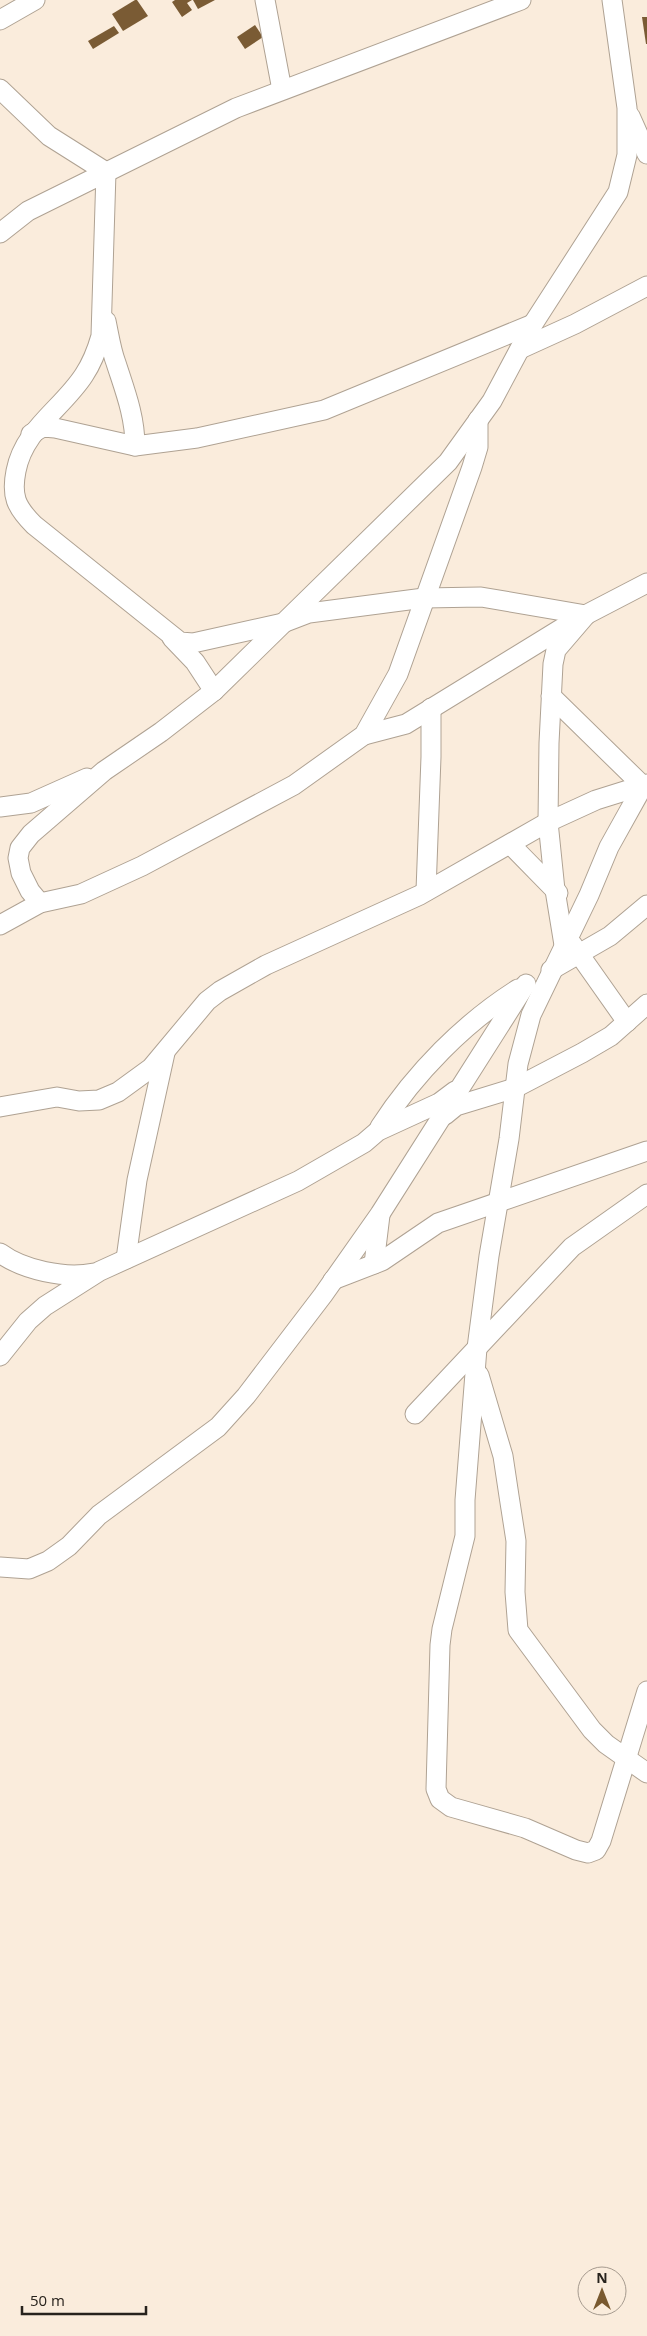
<svg xmlns="http://www.w3.org/2000/svg" width="647" height="2336" font-family="'Open Sans',sans-serif">
	<rect width="100%" height="100%" fill="#faecdc"/>
	<!-- building -->
	<g fill="#7a5b34">
		<polygon points="135,0 137,0 148,16 123,31 112,14"/>
		<polygon points="175,0 192,0 187,3 192,10 182,17 172,2"/>
		<polygon points="193,0 215,0 198,9"/>
		<polygon points="642,17 647,17 647,44 646,44"/>
		<polygon points="255,25 263,37 245,49 237,37"/>
		<polygon points="114,26 119,33 93,49 88,41"/>
	</g>
	<g fill="none" stroke-linecap="round" stroke-linejoin="round">
		<defs>
			<g id="minor">
				<polyline points="265,0 282,90"/>
				<polyline points="0,20 35,0"/>
				<polyline points="0,89 49,136 106,172"/>
				<polyline points="630,116 647,154"/>
				<path d="M106,172L101,336C97,350 92,363 84,375C62,409 24,429 16,471C11,496 16,507 34,525L180,642L193,643L283,623L309,613L424,598L481,597L586,615"/>
				<polyline points="0,233 28,211 236,108 521,0"/>
				<path d="M106,321C109,335 111,350 116,363C125,391 135,416 135,446"/>
				<polyline points="520,349 575,324 647,286"/>
				<polyline points="31,434 43,427 55,428 135,446 197,438 324,410 533,324"/>
				<polyline points="172,638 195,662 214,691"/>
				<polyline points="551,696 643,786"/>
				<polyline points="364,735 406,724 572,622 647,583"/>
				<polyline points="643,786 609,847 589,895 531,1015 518,1064 509,1139 489,1256 477,1348 465,1500 465,1536 442,1629 440,1645 436,1789 440,1799 451,1807 525,1828 576,1850 588,1853 596,1850 601,1841 647,1691"/>
				<polyline points="0,807 31,803 87,778"/>
				<polyline points="510,844 558,893"/>
				<polyline points="426,891 431,757 431,708"/>
				<polyline points="40,903 30,891 21,873 18,858 20,848 31,834 104,771 161,732 214,691 448,462 492,401 533,324 618,192 627,155 627,108 612,0"/>
				<polyline points="0,925 40,903 81,894 142,866 294,785 364,735 398,674 472,467 478,447 478,420"/>
				<polyline points="572,944 627,1022"/>
				<polyline points="564,945 555,890 548,822 549,743 553,664 556,650 586,615"/>
				<polyline points="551,970 610,936 647,905"/>
				<polyline points="0,1107 57,1097 79,1101 99,1100 118,1092 151,1068 207,1001 220,991 266,965 420,895 548,822 596,800 647,784"/>
				<polyline points="445,1115 456,1106 515,1088 582,1053 611,1036 647,1004"/>
				<path d="M380,1127C415,1073 464,1023 518,989"/>
				<path d="M0,1253C23,1270 65,1279 94,1273"/>
				<polyline points="126,1259 137,1180 165,1053"/>
				<polyline points="374,1264 380,1215"/>
				<polyline points="333,1280 382,1261 438,1223 647,1151"/>
				<polyline points="0,1356 28,1321 45,1306 100,1271 298,1181 364,1143 378,1131 439,1103 455,1091"/>
				<polyline points="479,1375 503,1456 509,1496 516,1541 515,1592 518,1630 592,1730 606,1744 647,1773"/>
				<polyline points="415,1414 572,1247 647,1194"/>
				<polyline points="0,1567 29,1569 48,1561 69,1546 99,1515 218,1427 246,1396 323,1295 380,1214 526,984"/>
			</g>
		</defs>
		<!-- minor casing -->
		<use href="#minor" stroke="#afa293" stroke-width="21"/>
		<!-- minor -->
		<use href="#minor" stroke="#fff" stroke-width="19"/>
	</g>
	<!-- north arrow -->
	<g transform="translate(602 2291)"><circle r="24" fill="#faecdc" stroke="#a69b8f"/>
	<path d="M0-4L9 19L0 12L-9 19Z" fill="#79592f"/>
	<text y="-8" font-size="14" font-weight="bold" text-anchor="middle" fill="#27221c">N</text>
	</g>
	<!-- scale -->
	<path d="M22 2306v8h124v-8" fill="none" stroke="#27221c" stroke-width="2.5"/>
	<text x="30" y="2306" font-size="15" fill="#27221c" stroke="#faecdc" stroke-width="4" paint-order="stroke">50 m</text>
</svg>
